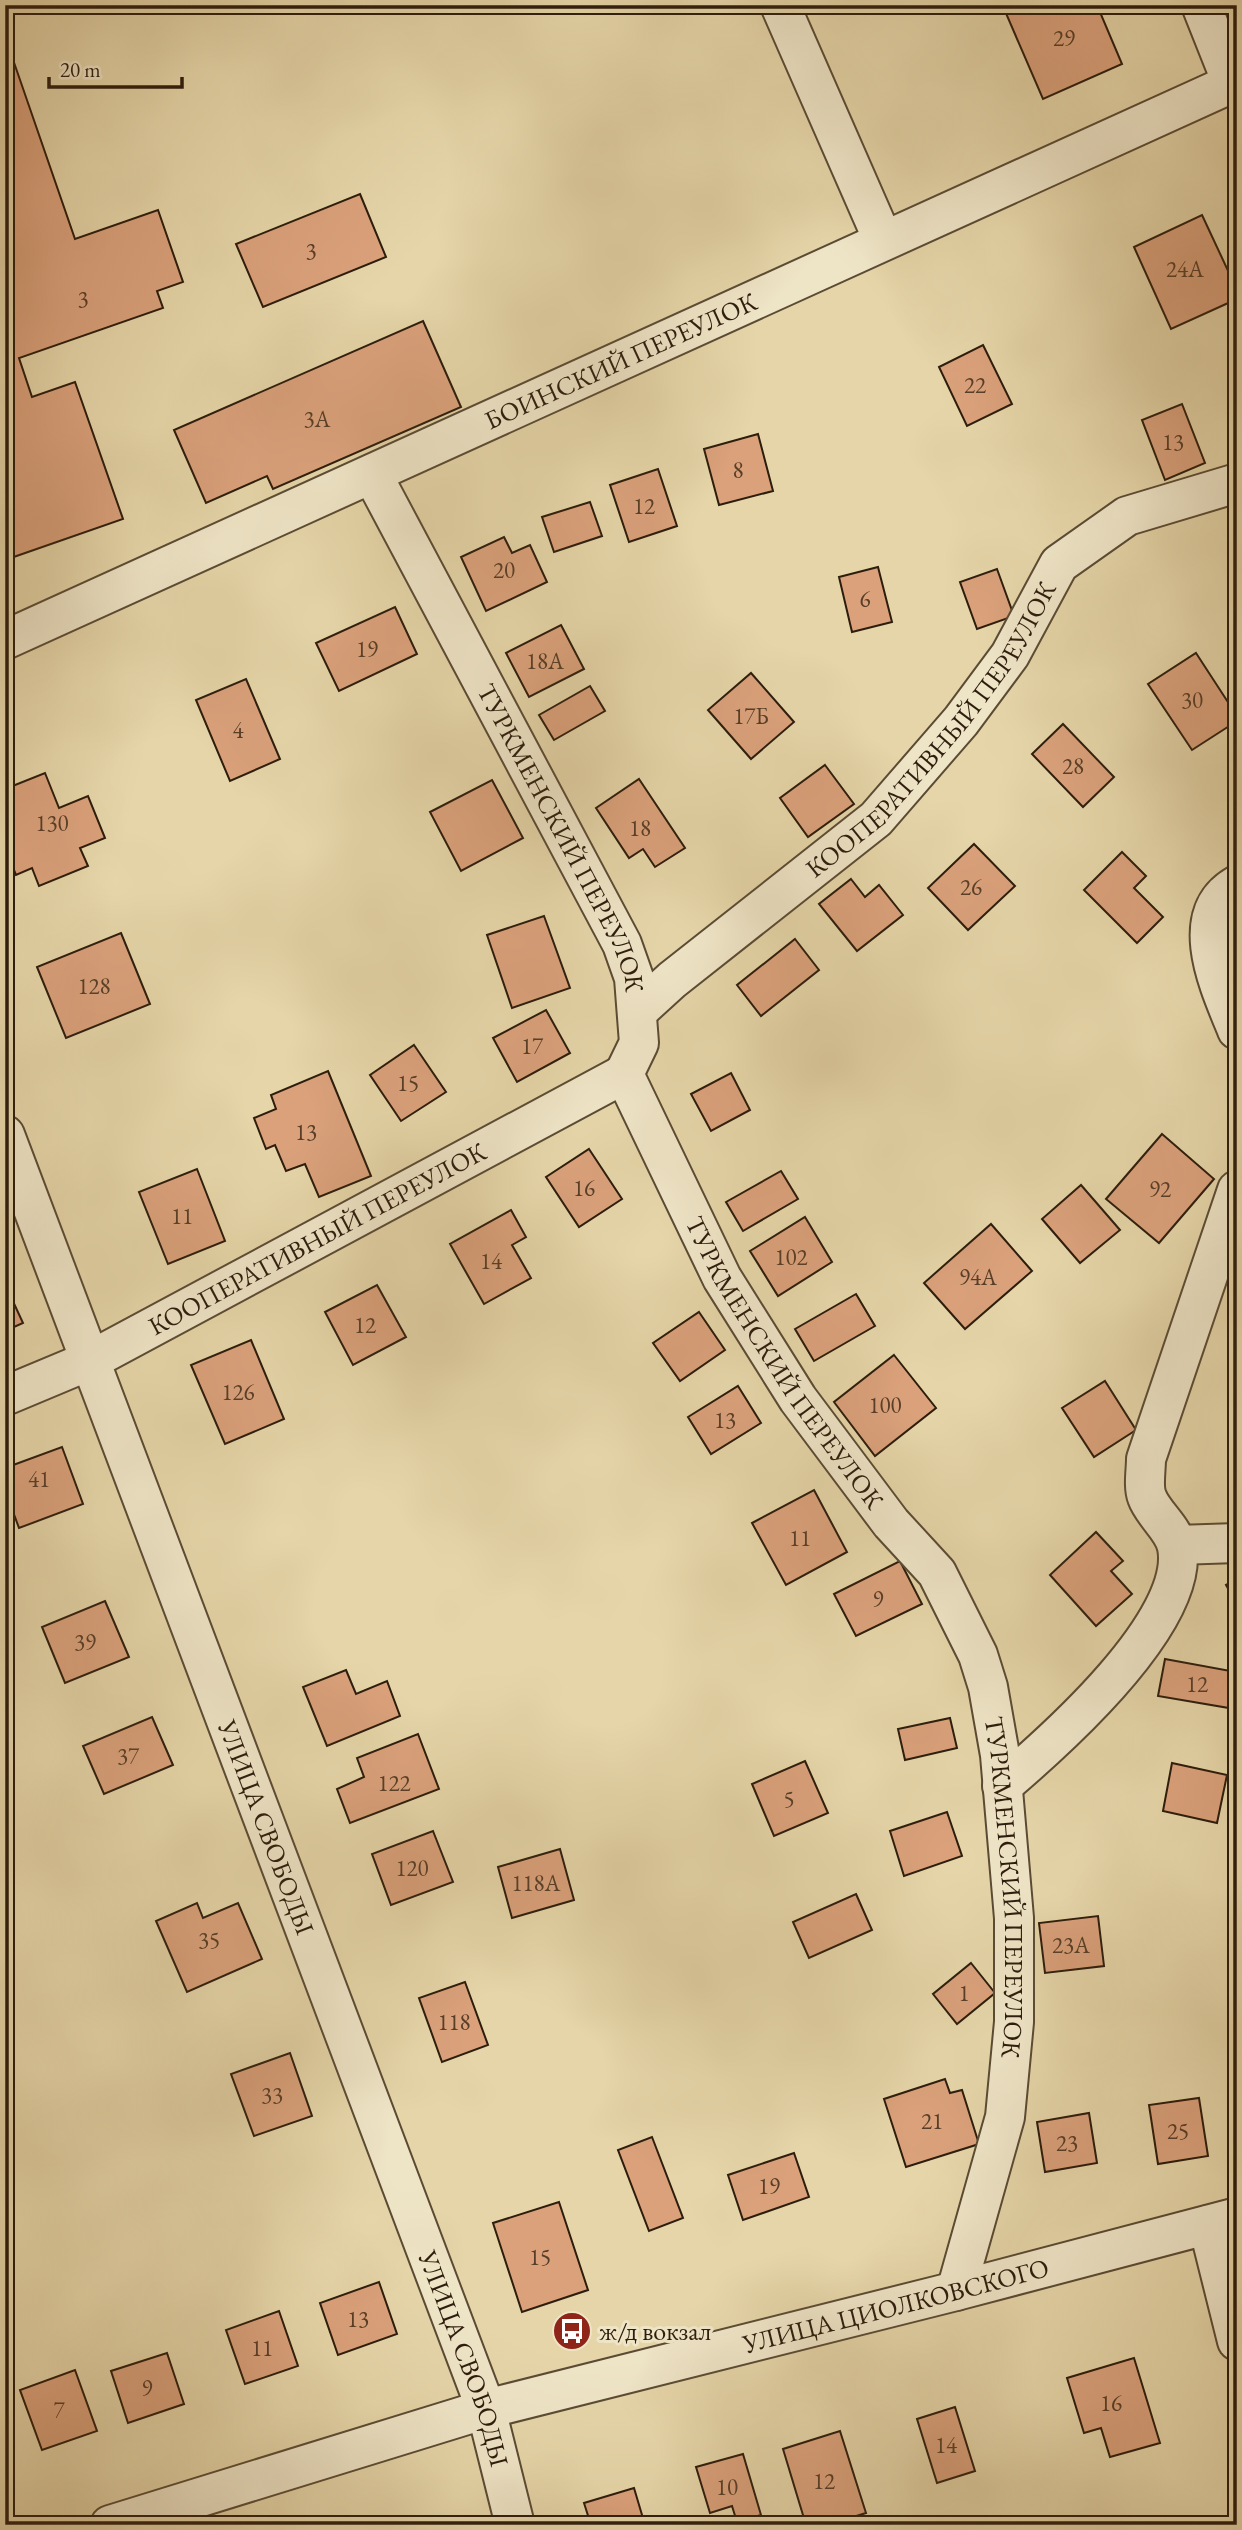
<svg xmlns="http://www.w3.org/2000/svg" width="1242" height="2530" font-family="'EB Garamond',serif">
	<rect width="100%" height="100%" fill="#e5d5a8"/>
	<filter id="stains"><feTurbulence type="fractalNoise" baseFrequency=".00286" numOctaves="4"/><feColorMatrix values="0 0 0 0 .2 0 0 0 0 .09 0 0 0 0 .02 0 0 0 .5 -.17"/></filter>
	<radialGradient id="worn" r=".72"><stop offset=".6" stop-color="#630" stop-opacity="0"/><stop offset="1" stop-color="#630" stop-opacity=".3"/></radialGradient>
	<!-- building -->
	<g fill="#daa17b" stroke="#2d1d0d" stroke-width="2">
		<polygon points="1017,5 1053,5 1055,11 1069,5 1097,5 1122,64 1043,99 1005,11"/>
		<polygon points="9,48 75,239 158,210 183,282 157,291 163,308 19,358 32,397 75,382 123,519 5,560 5,49"/>
		<polygon points="360,194 386,257 263,307 236,244"/>
		<polygon points="1202,215 1237,290 1237,299 1171,329 1134,247"/>
		<polygon points="423,321 461,407 273,489 267,476 206,503 174,430"/>
		<polygon points="983,345 1012,404 967,426 939,367"/>
		<polygon points="1182,404 1205,463 1165,480 1142,420"/>
		<polygon points="758,434 773,491 719,505 704,449"/>
		<polygon points="658,469 677,526 629,542 610,485"/>
		<polygon points="590,502 602,536 554,552 542,517"/>
		<polygon points="504,537 512,553 530,545 547,582 486,611 461,557"/>
		<polygon points="878,567 892,622 852,632 839,577"/>
		<polygon points="997,569 1014,616 977,629 960,582"/>
		<polygon points="395,607 417,654 339,691 316,643"/>
		<polygon points="561,625 584,669 529,697 506,653"/>
		<polygon points="1196,653 1237,716 1237,721 1192,750 1148,684"/>
		<polygon points="751,673 794,722 751,759 708,710"/>
		<polygon points="246,679 280,759 230,781 196,700"/>
		<polygon points="590,686 605,711 554,740 539,715"/>
		<polygon points="1063,724 1114,777 1083,807 1032,754"/>
		<polygon points="825,765 854,804 808,837 780,798"/>
		<polygon points="45,773 59,808 88,796 105,838 80,848 88,866 39,886 32,868 16,875 5,848 5,789"/>
		<polygon points="639,779 685,848 655,867 643,849 629,858 596,808"/>
		<polygon points="492,780 523,838 461,871 430,812"/>
		<polygon points="974,844 1015,886 968,930 928,888"/>
		<polygon points="1122,852 1146,876 1134,888 1163,917 1137,943 1084,890"/>
		<polygon points="851,879 865,897 879,885 903,915 857,951 819,904"/>
		<polygon points="544,916 570,988 512,1008 487,935"/>
		<polygon points="121,933 150,1004 66,1038 37,967"/>
		<polygon points="795,939 819,970 761,1016 737,985"/>
		<polygon points="546,1010 570,1053 517,1082 493,1038"/>
		<polygon points="414,1045 446,1092 401,1121 370,1075"/>
		<polygon points="328,1071 371,1176 319,1197 305,1164 286,1171 275,1145 266,1149 254,1118 276,1109 271,1095"/>
		<polygon points="731,1073 750,1110 711,1131 691,1094"/>
		<polygon points="1162,1134 1214,1179 1159,1243 1106,1199"/>
		<polygon points="589,1149 622,1199 579,1227 546,1177"/>
		<polygon points="197,1169 225,1241 168,1264 139,1192"/>
		<polygon points="781,1171 798,1199 743,1231 726,1202"/>
		<polygon points="1081,1185 1120,1230 1080,1263 1042,1219"/>
		<polygon points="511,1210 526,1237 512,1245 531,1278 484,1304 450,1244"/>
		<polygon points="805,1217 832,1262 778,1296 750,1251"/>
		<polygon points="991,1224 1032,1271 965,1329 924,1283"/>
		<polygon points="5,1284 23,1323 5,1331"/>
		<polygon points="377,1285 406,1337 353,1365 325,1312"/>
		<polygon points="856,1294 875,1326 814,1361 795,1329"/>
		<polygon points="699,1312 725,1350 680,1381 653,1343"/>
		<polygon points="251,1340 284,1419 225,1444 191,1365"/>
		<polygon points="894,1355 936,1408 875,1456 834,1402"/>
		<polygon points="1105,1381 1136,1430 1094,1457 1062,1408"/>
		<polygon points="738,1386 761,1423 711,1454 688,1417"/>
		<polygon points="62,1447 83,1504 19,1528 5,1490 5,1468"/>
		<polygon points="814,1490 847,1552 786,1585 752,1523"/>
		<polygon points="1096,1532 1123,1561 1111,1571 1132,1594 1096,1626 1050,1575"/>
		<polygon points="900,1561 922,1604 856,1636 834,1594"/>
		<polygon points="1237,1579 1237,1605 1226,1585"/>
		<polygon points="105,1601 129,1657 65,1683 42,1627"/>
		<polygon points="1165,1659 1236,1672 1229,1708 1158,1696"/>
		<polygon points="346,1670 356,1694 387,1681 400,1716 327,1746 303,1687"/>
		<polygon points="152,1717 173,1765 104,1794 83,1746"/>
		<polygon points="950,1718 957,1748 905,1760 898,1729"/>
		<polygon points="418,1734 439,1789 350,1823 337,1789 364,1777 357,1758"/>
		<polygon points="805,1761 828,1813 774,1836 752,1784"/>
		<polygon points="1172,1763 1227,1775 1217,1823 1163,1811"/>
		<polygon points="947,1812 962,1856 904,1876 890,1831"/>
		<polygon points="433,1831 453,1882 391,1905 372,1854"/>
		<polygon points="560,1849 574,1900 512,1918 498,1867"/>
		<polygon points="856,1894 872,1930 809,1958 793,1922"/>
		<polygon points="197,1903 203,1918 238,1903 262,1959 187,1992 156,1921"/>
		<polygon points="1098,1916 1104,1966 1045,1973 1039,1923"/>
		<polygon points="971,1963 995,1993 957,2024 933,1994"/>
		<polygon points="465,1982 488,2045 442,2062 419,1998"/>
		<polygon points="290,2053 312,2116 254,2136 231,2074"/>
		<polygon points="945,2079 950,2093 962,2090 979,2144 906,2167 884,2099"/>
		<polygon points="1199,2098 1208,2156 1158,2164 1149,2105"/>
		<polygon points="1089,2113 1097,2163 1045,2172 1037,2122"/>
		<polygon points="652,2137 683,2218 649,2231 618,2150"/>
		<polygon points="794,2153 809,2197 743,2220 728,2175"/>
		<polygon points="559,2202 588,2290 522,2312 493,2223"/>
		<polygon points="379,2282 397,2334 338,2355 320,2303"/>
		<polygon points="279,2311 298,2366 245,2384 226,2330"/>
		<polygon points="167,2353 184,2404 128,2423 111,2371"/>
		<polygon points="1134,2358 1160,2443 1110,2457 1101,2428 1084,2433 1067,2378"/>
		<polygon points="75,2370 97,2431 42,2450 20,2390"/>
		<polygon points="955,2407 975,2471 937,2483 917,2419"/>
		<polygon points="840,2431 866,2513 827,2525 806,2525 783,2449"/>
		<polygon points="743,2454 761,2515 737,2522 732,2506 710,2513 696,2467"/>
		<polygon points="634,2488 645,2525 591,2525 584,2503"/>
	</g>
	<g fill="none" stroke-linecap="round" stroke-linejoin="round">
		<defs>
			<g id="minor">
				<polyline points="780,5 883,240"/>
				<polyline points="1201,5 1232,83"/>
				<path id="s1" d="M372,474L622,944L634,978L639,1043L624,1074L722,1278L798,1399L891,1523L937,1573L978,1655L988,1687L1000,1755L1014,1918V2022L1005,2117L956,2291"/>
				<path id="s2" d="M5,640L1237,81"/>
				<path d="M1237,885C1185,915 1220,988 1237,1030"/>
				<path id="s3" d="M638,1011L672,980L876,819L961,721L1010,655L1059,564L1127,516L1237,483"/>
				<path id="s4" d="M5,1135L486,2409L515,2525"/>
				<path id="s5" d="M5,1396L91,1360L624,1074"/>
				<polyline points="1177,1545 1237,1543"/>
				<path d="M1002,1786C1055,1741 1191,1621 1177,1547C1174,1529 1153,1514 1147,1497C1143,1487 1146,1470 1146,1459L1237,1190"/>
				<polyline points="1208,2225 1237,2341"/>
				<path id="s6" d="M110,2525L486,2409L956,2291L1237,2217"/>
			</g>
		</defs>
		<!-- minor casing -->
		<use href="#minor" stroke="#5b4b34" stroke-width="42"/>
		<!-- minor -->
		<use href="#minor" stroke="#eee4c6" stroke-width="38"/>
	</g>
	<!-- icons -->
	<defs>
		<symbol id="bus-disc" viewBox="-11 -11 22 22"><circle r="9.5" fill="#8f2418" stroke="#eee4c6"/><path d="M-5-6H5V4H4V6H2V4H-2V6H-4V4H-5ZM-3.5-4V0h7V-4ZM-3.5 1.2v1.5H-2V1.2ZM2 1.2v1.5H3.5V1.2Z" fill="#fff"/></symbol>
	</defs>
	<g fill-rule="evenodd">
		<use href="#bus-disc" x="550" y="2309" width="44" height="44"/>
	</g>
	<g text-anchor="middle" stroke-width="6" stroke-linejoin="round" paint-order="stroke">
		<!-- number labels -->
		<g font-size="23" fill="#583e28">
			<text x="1064" y="46">29</text>
			<text x="311" y="259">3</text>
			<text x="1185" y="277">24А</text>
			<text x="83" y="307">3</text>
			<text x="975" y="393">22</text>
			<text x="317" y="427">3А</text>
			<text x="1173" y="450">13</text>
			<text x="738" y="478">8</text>
			<text x="644" y="514">12</text>
			<text x="504" y="578">20</text>
			<text x="865" y="607">6</text>
			<text x="367" y="657">19</text>
			<text x="545" y="669">18А</text>
			<text x="1192" y="708">30</text>
			<text x="751" y="724">17Б</text>
			<text x="238" y="738">4</text>
			<text x="1073" y="774">28</text>
			<text x="52" y="831">130</text>
			<text x="640" y="836">18</text>
			<text x="971" y="895">26</text>
			<text x="94" y="994">128</text>
			<text x="532" y="1054">17</text>
			<text x="408" y="1091">15</text>
			<text x="306" y="1140">13</text>
			<text x="584" y="1196">16</text>
			<text x="1160" y="1197">92</text>
			<text x="182" y="1224">11</text>
			<text x="791" y="1265">102</text>
			<text x="491" y="1269">14</text>
			<text x="978" y="1285">94А</text>
			<text x="365" y="1333">12</text>
			<text x="238" y="1400">126</text>
			<text x="885" y="1413">100</text>
			<text x="725" y="1428">13</text>
			<text x="39" y="1487">41</text>
			<text x="800" y="1546">11</text>
			<text x="878" y="1607">9</text>
			<text x="85" y="1650">39</text>
			<text x="1197" y="1692">12</text>
			<text x="128" y="1764">37</text>
			<text x="394" y="1791">122</text>
			<text x="789" y="1807">5</text>
			<text x="412" y="1876">120</text>
			<text x="536" y="1891">118А</text>
			<text x="209" y="1948">35</text>
			<text x="1071" y="1953">23А</text>
			<text x="964" y="2001">1</text>
			<text x="454" y="2030">118</text>
			<text x="272" y="2103">33</text>
			<text x="932" y="2129">21</text>
			<text x="1178" y="2139">25</text>
			<text x="1067" y="2151">23</text>
			<text x="769" y="2194">19</text>
			<text x="540" y="2265">15</text>
			<text x="358" y="2327">13</text>
			<text x="262" y="2356">11</text>
			<text x="147" y="2396">9</text>
			<text x="1111" y="2411">16</text>
			<text x="59" y="2418">7</text>
			<text x="946" y="2453">14</text>
			<text x="824" y="2489">12</text>
			<text x="727" y="2495">10</text>
		</g>
		<!-- street labels -->
		<g font-size="26" fill="#2d1d0d" stroke="#eee4c6">
			<text dy="9" stroke="none"><textPath href="#s2" startOffset="676">БОИНСКИЙ ПЕРЕУЛОК</textPath></text>
			<text dy="9" stroke="none"><textPath href="#s3" startOffset="410">КООПЕРАТИВНЫЙ ПЕРЕУЛОК</textPath></text>
			<text dy="9" stroke="none"><textPath href="#s1" startOffset="411">ТУРКМЕНСКИЙ ПЕРЕУЛОК</textPath></text>
			<text dy="9" stroke="none"><textPath href="#s5" startOffset="350">КООПЕРАТИВНЫЙ ПЕРЕУЛОК</textPath></text>
			<text dy="9" stroke="none"><textPath href="#s1" startOffset="999">ТУРКМЕНСКИЙ ПЕРЕУЛОК</textPath></text>
			<text dy="9" stroke="none"><textPath href="#s4" startOffset="740">УЛИЦА СВОБОДЫ</textPath></text>
			<text dy="9" stroke="none"><textPath href="#s1" startOffset="1587">ТУРКМЕНСКИЙ ПЕРЕУЛОК</textPath></text>
			<text dy="9" stroke="none"><textPath href="#s6" startOffset="816">УЛИЦА ЦИОЛКОВСКОГО</textPath></text>
			<text dy="9" stroke="none"><textPath href="#s4" startOffset="1307">УЛИЦА СВОБОДЫ</textPath></text>
		</g>
		<!-- poi labels -->
		<g font-size="26" fill="#2d1d0d" stroke="#eee4c6" text-anchor="start">
			<text x="599" y="2340">ж/д вокзал</text>
		</g>
	</g>
	<!-- margin -->
	<rect width="1242" height="2530" fill="none" stroke="#e5d5a8" stroke-width="28"/>
	<rect x="7" y="7" width="1228" height="2516" fill="none" stroke="#2d1d0d" stroke-width="3.5"/>
	<rect x="14" y="14" width="1214" height="2502" fill="none" stroke="#2d1d0d" stroke-width="2"/>
	<!-- scale -->
	<path d="M49 77v10h133v-10" fill="none" stroke="#2d1d0d" stroke-width="3.5"/>
	<text x="60" y="77" font-size="21" fill="#2d1d0d" stroke="#eee4c6" stroke-width="5" paint-order="stroke">20 m</text>
	<rect width="100%" height="100%" filter="url(#stains)"/>
	<rect width="100%" height="100%" fill="url(#worn)"/>
</svg>
